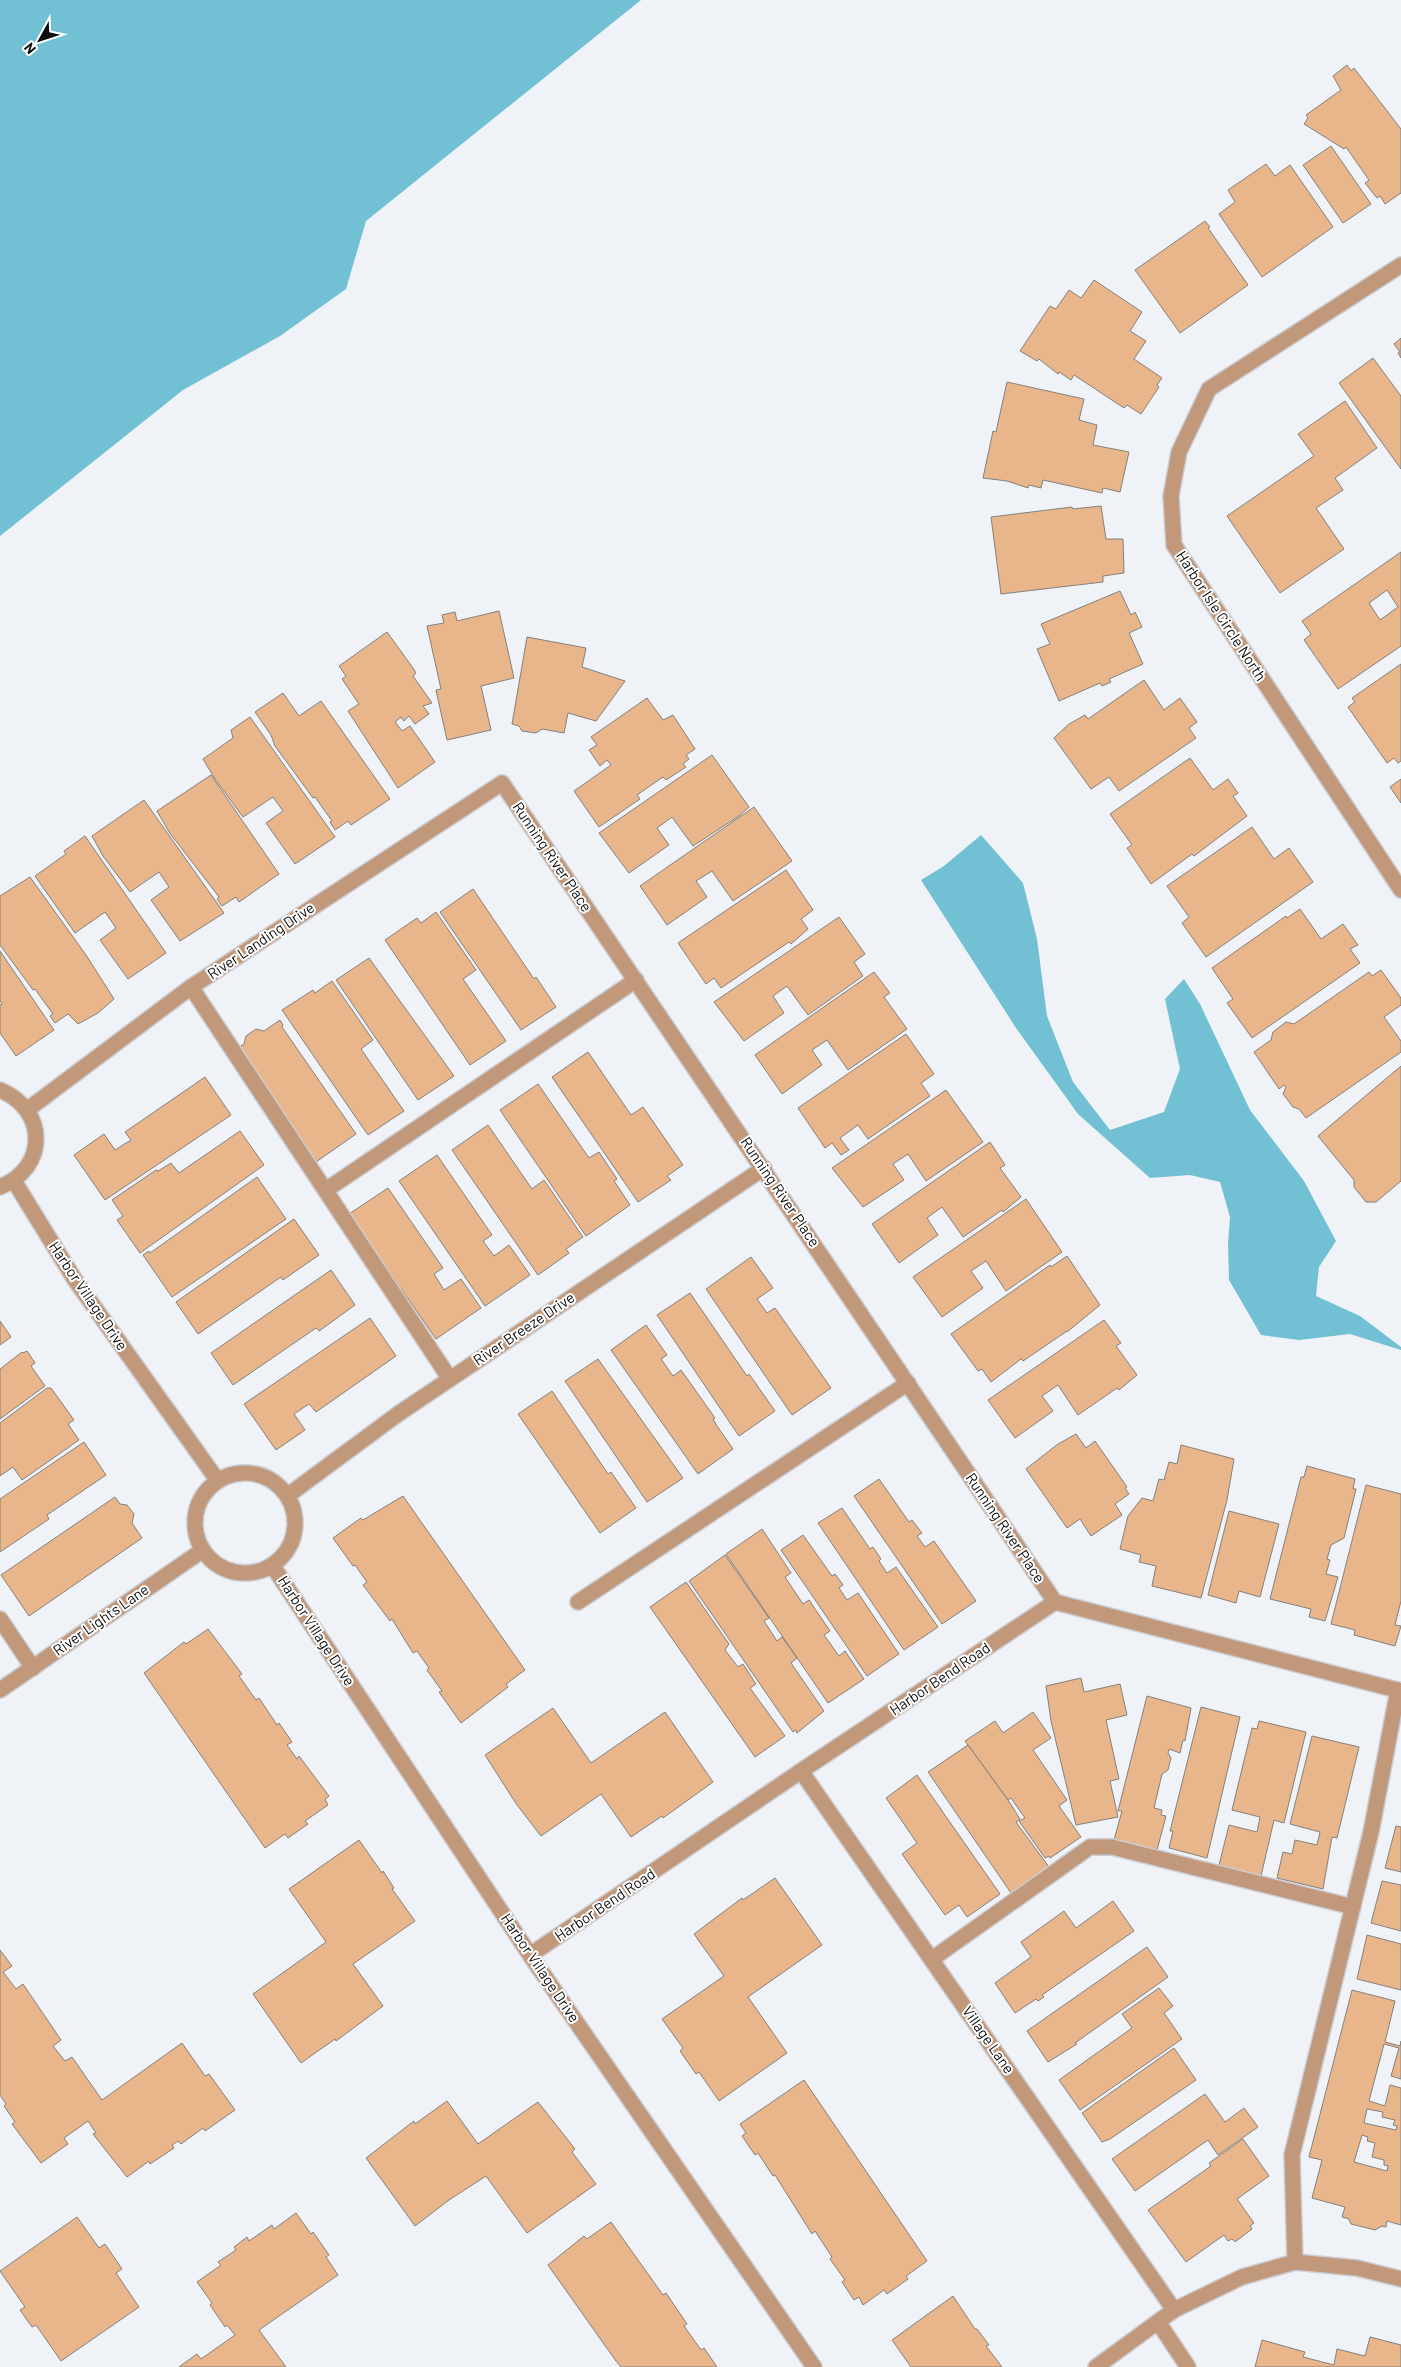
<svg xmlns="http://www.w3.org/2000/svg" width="1401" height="2367" font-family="Barlow,sans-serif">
	<rect width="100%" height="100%" fill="#eff2f7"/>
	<!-- water -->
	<g fill="#71c0d4">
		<polygon points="0,0 641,0 366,221 346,289 280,336 183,390 0,536"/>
		<polygon points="981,835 1023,883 1037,939 1047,1016 1073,1082 1110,1130 1164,1112 1180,1069 1165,999 1184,979 1200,1004 1250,1110 1304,1181 1336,1241 1319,1267 1316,1296 1360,1316 1401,1347 1401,1350 1350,1334 1299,1340 1261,1335 1229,1280 1228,1243 1230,1217 1220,1182 1190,1175 1150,1178 1078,1114 1016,1028 921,880 944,866"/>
	</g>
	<!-- building -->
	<g fill="#e9b68b" stroke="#84807c" fill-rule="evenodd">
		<polygon points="1347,65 1351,71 1354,68 1401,129 1401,193 1385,204 1380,196 1377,198 1365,183 1369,180 1346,147 1344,149 1304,124 1308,118 1306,115 1341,90 1333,76"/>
		<polygon points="1331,146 1371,204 1343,223 1303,165"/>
		<polygon points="1266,164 1275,176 1290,165 1333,227 1262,277 1219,214 1235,202 1228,190"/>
		<polygon points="1205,221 1210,227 1208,228 1248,285 1180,333 1135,270"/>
		<polygon points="1094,280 1142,312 1130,331 1146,341 1134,359 1162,378 1157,385 1159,387 1141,414 1127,405 1124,408 1074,375 1071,380 1059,372 1058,374 1039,359 1037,361 1020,351 1050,306 1056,309 1069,290 1081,298"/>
		<polygon points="1401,338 1401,358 1398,353 1400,352 1394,344"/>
		<polygon points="1373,358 1401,396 1401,469 1339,383"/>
		<polygon points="1007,382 1084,399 1079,420 1097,425 1093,445 1129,452 1120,492 1103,488 1102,493 1043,480 1041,488 1029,485 1028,488 1007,481 983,478 993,431 996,432"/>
		<polygon points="1345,401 1377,448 1335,478 1343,490 1316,508 1344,549 1280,593 1227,516 1314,456 1298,434"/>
		<polygon points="1101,506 1106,539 1123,539 1124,573 1103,576 1103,582 1001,594 991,517 1072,507 1073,509"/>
		<path d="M1401,552V646L1338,689L1304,640L1311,634L1302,621ZM1387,590L1398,607L1380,620L1369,603Z"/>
		<polygon points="1120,591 1131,615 1135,612 1142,627 1129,633 1143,664 1109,679 1111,682 1102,686 1100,683 1059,701 1037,649 1050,644 1041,624"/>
		<polygon points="499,611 514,678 481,686 491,730 447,740 436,690 441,689 427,626 444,623 442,615 455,612 457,621"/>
		<polygon points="387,632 413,668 416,673 413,676 432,703 423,706 429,714 415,724 409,716 404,721 401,717 395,722 402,731 410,726 435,762 398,788 348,711 359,704 342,679 346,676 339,666"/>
		<polygon points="527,637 586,648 582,667 625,681 596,721 568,713 564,733 542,729 536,733 522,731 519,726 512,724"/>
		<polygon points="1401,664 1401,761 1398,763 1394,758 1387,763 1348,707 1355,702 1352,698"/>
		<polygon points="1144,680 1164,710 1180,698 1197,722 1189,728 1196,738 1119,791 1109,777 1091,789 1054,738 1069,724 1085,715 1088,719"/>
		<polygon points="283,693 299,716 321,701 390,799 351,825 348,821 335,830 330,822 332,821 315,797 313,798 275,746 271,735 255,712"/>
		<polygon points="647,698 663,720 673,715 695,749 686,755 689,759 683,764 686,767 666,780 663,777 637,795 640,799 599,827 574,791 611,765 607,760 600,766 589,750 597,745 591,737"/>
		<polygon points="250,717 335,837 295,864 266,823 283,811 273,797 243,817 215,779 203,759 233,738 231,730"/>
		<polygon points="712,755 749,807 739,816 693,846 672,817 657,828 669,845 629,873 599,833"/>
		<polygon points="1190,758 1213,790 1228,779 1238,793 1233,796 1247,816 1194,856 1192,854 1151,884 1127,848 1132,845 1110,814"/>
		<polygon points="211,775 279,874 239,902 236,897 222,906 217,899 219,897 169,832 157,811"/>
		<polygon points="1401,779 1401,803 1390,787"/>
		<polygon points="144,800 224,913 180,941 151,900 169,887 159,872 130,892 103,856 92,836"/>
		<polygon points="754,807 792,861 733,901 712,871 696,881 707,897 667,925 640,886"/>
		<polygon points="1252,827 1274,859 1289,848 1313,882 1206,957 1182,923 1189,917 1167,886"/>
		<polygon points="85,836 166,953 128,979 100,940 116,928 105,912 75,933 35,876 66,854 64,851"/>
		<polygon points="786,870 813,910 801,919 808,929 791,944 789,942 721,988 714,978 706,984 678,943"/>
		<polygon points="30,877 86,955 114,999 98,1013 78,1024 68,1014 55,1023 50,1016 53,1014 35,989 33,990 0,945 0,896"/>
		<polygon points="473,889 534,979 536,977 556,1007 521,1030 440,912"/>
		<polygon points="1300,909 1321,939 1343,924 1358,945 1350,949 1360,963 1252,1038 1227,1003 1233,999 1212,968 1286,916 1287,918"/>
		<polygon points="436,912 476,970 463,979 506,1041 470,1065 385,940 417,918 421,923"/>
		<polygon points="839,917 865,954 854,962 863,976 808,1015 787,986 773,996 784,1013 744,1041 714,1002"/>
		<polygon points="0,951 54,1030 16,1056 0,1033 0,1005 2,1004 0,1001"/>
		<polygon points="369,958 454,1076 418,1100 336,980"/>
		<polygon points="1381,970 1401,998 1401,1005 1384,1017 1401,1041 1401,1052 1306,1118 1299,1109 1293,1107 1283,1094 1286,1087 1284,1085 1279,1089 1254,1052 1271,1040 1273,1032 1286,1022 1294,1024 1369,972 1372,976"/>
		<polygon points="874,972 890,993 884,997 907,1029 848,1070 827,1040 812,1050 822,1065 782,1094 755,1055"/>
		<polygon points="332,981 373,1040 361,1049 404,1111 368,1135 282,1010 313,990 315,993"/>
		<polygon points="280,1020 283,1025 282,1027 356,1134 316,1162 238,1048 244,1044 246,1036 256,1029 264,1031"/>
		<polygon points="906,1034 934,1074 921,1083 930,1096 868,1139 858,1125 840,1138 849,1150 841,1155 832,1143 825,1148 798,1108"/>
		<polygon points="588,1052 631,1115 643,1107 683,1165 667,1176 671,1180 638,1202 552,1077"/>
		<polygon points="1401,1066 1401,1181 1376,1202 1366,1202 1354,1187 1354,1180 1318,1136"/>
		<polygon points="205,1077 231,1115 105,1200 74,1155 104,1134 115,1150 131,1140 125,1132"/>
		<polygon points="538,1084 589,1158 599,1152 617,1179 614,1181 630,1205 586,1236 500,1110"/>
		<polygon points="946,1090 983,1142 926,1181 908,1154 893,1164 904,1180 863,1207 832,1168"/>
		<polygon points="488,1125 532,1189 544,1180 583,1237 566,1249 569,1253 538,1275 452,1150"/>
		<polygon points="240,1131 264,1165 140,1253 117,1220 123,1216 112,1200 156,1170 158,1171 171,1163 179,1173"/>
		<polygon points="990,1142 1005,1165 1000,1168 1021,1197 1003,1212 1002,1210 963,1237 942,1207 927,1218 938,1235 899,1263 872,1224"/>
		<polygon points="437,1155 492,1235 483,1241 494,1256 509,1245 530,1275 485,1306 399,1181"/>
		<polygon points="257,1177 286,1219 172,1297 143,1255 149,1251 150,1253"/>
		<polygon points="388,1188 443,1268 434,1274 444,1290 461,1279 481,1308 436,1339 349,1214"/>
		<polygon points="1026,1199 1062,1252 1006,1291 986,1261 971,1271 983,1288 942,1317 913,1277"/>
		<polygon points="294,1219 319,1255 283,1280 281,1277 198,1334 176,1302"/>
		<polygon points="1067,1256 1100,1305 1067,1332 1067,1331 1023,1361 1021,1359 991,1382 982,1369 978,1371 951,1334 1050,1265 1051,1267"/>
		<polygon points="751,1257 773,1288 757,1299 767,1313 775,1308 831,1388 792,1415 706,1289"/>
		<polygon points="331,1270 355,1305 319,1331 316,1328 233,1385 211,1353"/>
		<polygon points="690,1293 747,1376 749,1374 775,1411 739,1436 657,1315"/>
		<polygon points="370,1318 396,1356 316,1412 309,1404 294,1414 305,1430 276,1450 244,1404"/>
		<polygon points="1104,1320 1121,1343 1116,1346 1137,1375 1119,1390 1117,1388 1078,1415 1058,1385 1042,1396 1053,1411 1015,1438 988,1400"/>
		<polygon points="0,1321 11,1337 0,1345"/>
		<polygon points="646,1325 667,1355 661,1359 673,1376 681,1370 715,1418 713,1419 717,1426 733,1449 698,1474 611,1350"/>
		<polygon points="27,1351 35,1363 31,1366 45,1386 0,1419 0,1369 22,1352 23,1353"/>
		<polygon points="598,1359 683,1478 647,1502 565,1381"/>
		<polygon points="47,1388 51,1388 74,1420 68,1424 79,1440 22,1480 13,1467 0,1476 0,1423"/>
		<polygon points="552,1391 608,1474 611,1472 636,1508 600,1533 518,1414"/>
		<polygon points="1076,1434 1086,1448 1095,1441 1127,1487 1125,1488 1129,1494 1115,1504 1122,1515 1091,1536 1080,1519 1067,1528 1026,1469 1058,1444"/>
		<polygon points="84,1442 106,1475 47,1515 49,1519 0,1552 0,1499"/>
		<polygon points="1181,1445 1234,1459 1227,1500 1201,1598 1152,1586 1156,1566 1139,1562 1141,1555 1120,1549 1128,1516 1142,1498 1153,1501 1159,1479 1164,1480 1169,1462 1177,1464"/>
		<polygon points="1307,1466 1355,1479 1353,1489 1356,1489 1344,1538 1331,1545 1327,1559 1330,1560 1326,1574 1338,1577 1325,1621 1309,1617 1311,1609 1270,1599 1301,1477 1304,1477"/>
		<polygon points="879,1479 909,1522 912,1520 922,1533 917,1536 925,1547 934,1541 976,1601 942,1624 854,1496"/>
		<polygon points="1366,1485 1401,1494 1401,1601 1395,1625 1401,1626 1395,1646 1354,1635 1355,1630 1331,1624"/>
		<polygon points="403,1496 525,1670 506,1684 508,1687 461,1723 439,1692 442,1691 427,1670 429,1668 417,1651 413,1653 392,1619 390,1621 363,1585 367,1582 355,1565 353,1566 333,1538 361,1518 363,1520"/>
		<polygon points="115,1497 120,1504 127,1505 134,1514 132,1523 142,1538 29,1616 1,1575"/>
		<polygon points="842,1508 870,1549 873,1547 881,1559 879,1561 887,1573 896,1567 938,1627 904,1650 818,1523"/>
		<polygon points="1229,1511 1279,1524 1260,1597 1239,1591 1236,1603 1208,1595"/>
		<polygon points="762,1529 791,1573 785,1577 803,1604 809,1600 830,1631 824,1635 839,1656 845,1651 864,1679 828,1703 726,1554"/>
		<polygon points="803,1535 832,1576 835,1574 843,1585 839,1588 847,1600 858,1593 899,1654 867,1676 781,1550"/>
		<polygon points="725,1555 769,1618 764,1621 777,1641 782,1637 797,1658 791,1663 824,1711 797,1733 796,1730 793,1732 689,1581"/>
		<polygon points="686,1582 729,1644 725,1650 738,1667 743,1664 756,1684 750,1688 785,1736 755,1757 650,1607"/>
		<polygon points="208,1629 242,1674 239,1676 256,1700 259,1698 277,1725 279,1723 292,1742 287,1745 297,1759 299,1756 329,1796 325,1799 328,1805 305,1821 308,1824 288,1838 285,1834 265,1848 144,1673 184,1642 186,1644"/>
		<polygon points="1081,1678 1084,1692 1120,1684 1127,1715 1106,1720 1119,1779 1110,1781 1118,1817 1076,1825 1051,1721 1046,1686"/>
		<polygon points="1147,1696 1191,1708 1185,1741 1183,1740 1180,1753 1169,1749 1168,1753 1171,1758 1168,1770 1162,1774 1154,1808 1162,1810 1161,1815 1166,1816 1157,1850 1114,1840 1122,1811 1118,1811"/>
		<polygon points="1201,1707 1240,1717 1207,1858 1169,1848 1173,1831 1170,1831"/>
		<polygon points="553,1708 591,1763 665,1712 713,1782 663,1818 662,1816 631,1837 601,1794 541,1836 517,1805 485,1755"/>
		<polygon points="1033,1712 1051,1738 1033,1750 1067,1800 1059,1806 1081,1837 1050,1858 1049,1856 1045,1858 1019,1821 1025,1818 1011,1798 1008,1800 965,1741 995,1721 1003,1733"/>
		<polygon points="1259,1721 1306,1732 1284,1823 1274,1820 1261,1876 1219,1865 1229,1825 1257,1832 1260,1817 1232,1810 1252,1728 1257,1729"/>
		<polygon points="1312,1736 1359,1747 1337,1838 1332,1837 1323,1889 1277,1878 1283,1852 1292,1854 1295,1840 1317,1845 1320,1832 1290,1824"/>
		<polygon points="968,1745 1008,1800 1020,1819 1016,1822 1049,1867 1011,1893 928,1772"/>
		<polygon points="917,1775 1000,1894 967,1917 959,1905 945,1915 902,1854 917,1843 886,1798"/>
		<polygon points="1396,1826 1401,1827 1401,1872 1385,1868"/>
		<polygon points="359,1840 382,1873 383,1871 394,1888 392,1889 415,1921 353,1964 383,2006 336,2041 335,2039 301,2063 253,1994 326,1942 289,1889"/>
		<polygon points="775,1878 822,1945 748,1997 787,2053 719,2101 699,2072 696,2074 680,2051 683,2048 662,2019 724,1976 694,1934 742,1898 743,1900"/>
		<polygon points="1382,1881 1401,1885 1401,1931 1371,1923"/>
		<polygon points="1113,1901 1134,1931 1042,1995 1044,1997 1038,2001 1036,1999 1015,2013 995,1983 1031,1957 1021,1942 1064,1911 1076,1928"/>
		<polygon points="1367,1935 1401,1944 1401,1990 1357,1979"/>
		<polygon points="1147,1947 1168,1977 1075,2043 1077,2044 1048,2062 1027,2031"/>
		<polygon points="0,1950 12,1966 3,1972 16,1989 23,1984 61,2040 53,2046 65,2061 72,2057 102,2100 182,2043 205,2076 209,2074 235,2110 205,2131 203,2128 181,2144 178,2141 172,2145 174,2148 150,2164 149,2161 127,2177 93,2134 96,2133 88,2121 64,2138 68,2144 41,2163 12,2124 15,2122 4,2106 6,2104 0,2095"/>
		<polygon points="1159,1988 1173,2006 1164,2013 1182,2039 1080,2110 1059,2080 1132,2028 1122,2014"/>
		<path d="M1352,1990L1395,2001L1385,2042L1400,2046L1401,2041V2079L1391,2076L1399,2048L1384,2044L1369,2101L1385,2106L1390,2085L1401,2088V2225L1387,2221L1386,2227L1382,2226L1375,2230L1351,2224L1349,2219L1342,2217L1345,2207L1312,2198L1322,2160L1309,2157ZM1367,2109L1383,2112L1382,2117L1395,2120L1393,2125L1397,2126L1396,2130L1364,2123ZM1362,2135L1368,2137L1367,2141L1375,2143L1372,2157L1384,2160V2165L1388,2166L1387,2171L1354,2162Z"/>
		<polygon points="1174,2048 1196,2080 1110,2139 1102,2142 1082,2113"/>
		<polygon points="804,2080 927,2261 906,2276 908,2279 887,2294 884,2290 863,2305 859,2297 854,2300 842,2282 845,2280 830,2259 832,2257 815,2231 812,2234 775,2175 773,2176 758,2153 755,2155 742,2136 746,2133 740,2124"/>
		<polygon points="1205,2094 1225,2122 1244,2108 1258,2127 1218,2155 1208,2140 1135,2191 1112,2159"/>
		<polygon points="447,2101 478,2144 538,2102 575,2149 572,2152 596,2184 527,2233 486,2176 449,2200 415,2226 366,2158 414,2121 415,2124"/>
		<polygon points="1243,2139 1269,2176 1237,2199 1254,2223 1250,2226 1252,2229 1235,2242 1232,2239 1228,2241 1224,2235 1186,2262 1148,2210 1211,2166 1209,2163"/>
		<polygon points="296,2213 311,2234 313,2232 329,2255 326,2257 338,2275 259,2330 286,2367 179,2367 197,2354 201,2359 235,2335 227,2325 225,2327 210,2305 212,2303 197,2282 221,2265 218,2262 236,2250 234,2247 247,2237 249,2241 272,2225 274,2229"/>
		<polygon points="77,2217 99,2248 105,2244 122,2269 116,2273 139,2307 61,2361 36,2325 32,2327 20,2310 25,2307 0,2271"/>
		<polygon points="611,2222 663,2295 666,2293 687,2324 684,2326 701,2350 704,2348 717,2367 621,2367 616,2361 548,2265 584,2236 587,2239"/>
		<polygon points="953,2296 975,2329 977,2329 989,2345 986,2346 1002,2367 911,2367 892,2340"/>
		<polygon points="1370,2337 1401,2345 1401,2367 1255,2367 1262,2340 1305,2352 1303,2357 1334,2365 1337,2349 1365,2356"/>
	</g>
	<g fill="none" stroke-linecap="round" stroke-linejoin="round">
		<defs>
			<g id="lane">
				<polyline points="191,987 450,1379"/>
				<polyline points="326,1190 636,980"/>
				<polyline points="578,1602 908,1383"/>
				<polyline points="0,1619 33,1668"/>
				<polyline points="932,1959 1090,1847 1112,1847 1353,1907"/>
				<polyline points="1295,2262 1292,2155 1371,1832 1398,1690"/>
				<polyline points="1158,2322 1188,2367"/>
			</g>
			<g id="street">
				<polyline points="1401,265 1209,389 1179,452 1171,496 1174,545 1401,890"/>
				<path d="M0,1090C48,1110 48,1168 0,1187"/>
				<polyline points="27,1110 191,987 502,783 1055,1602"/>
				<polyline points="14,1181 75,1280 218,1481"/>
				<circle cx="245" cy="1523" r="50"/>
				<polyline points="287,1496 398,1414 764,1168"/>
				<polyline points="272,1565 530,1955 814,2367"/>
				<polyline points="0,1690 203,1550"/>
				<polyline points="801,1771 1174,2310"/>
				<polyline points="530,1955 801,1771 1055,1602 1401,1691"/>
				<polyline points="1096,2367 1174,2310 1242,2277 1295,2262 1357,2268 1401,2279"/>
			</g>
		</defs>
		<!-- lane casing -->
		<use href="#lane" stroke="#cbcdd2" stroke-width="18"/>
		<!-- street casing -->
		<use href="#street" stroke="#cbcdd2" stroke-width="18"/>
		<!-- lane -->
		<use href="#lane" stroke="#c1987a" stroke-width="15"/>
		<!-- street -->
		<use href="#street" stroke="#c1987a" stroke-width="15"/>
	</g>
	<g text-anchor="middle" stroke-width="4" stroke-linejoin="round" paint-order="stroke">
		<!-- street labels -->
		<g font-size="15" fill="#0c0d0e" stroke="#fff">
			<text transform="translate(1221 616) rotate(57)" y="5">Harbor Isle Circle North</text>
			<text transform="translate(552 857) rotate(56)" y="5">Running River Place</text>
			<text transform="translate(261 941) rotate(-34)" y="5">River Landing Drive</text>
			<text transform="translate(780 1192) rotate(56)" y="5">Running River Place</text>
			<text transform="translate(88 1296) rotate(56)" y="5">Harbor Village Drive</text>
			<text transform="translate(524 1329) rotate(-34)" y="5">River Breeze Drive</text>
			<text transform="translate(1005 1528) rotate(56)" y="5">Running River Place</text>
			<text transform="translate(101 1620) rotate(-35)" y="5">River Lights Lane</text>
			<text transform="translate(316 1631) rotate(57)" y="5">Harbor Village Drive</text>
			<text transform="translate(940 1679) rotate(-34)" y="5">Harbor Bend Road</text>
			<text transform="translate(605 1905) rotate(-34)" y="5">Harbor Bend Road</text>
			<text transform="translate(540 1968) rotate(56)" y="5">Harbor Village Drive</text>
			<text transform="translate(988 2040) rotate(55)" y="5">Village Lane</text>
		</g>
	</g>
	<!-- north arrow -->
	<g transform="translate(40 40) rotate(230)" stroke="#ffffff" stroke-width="4" paint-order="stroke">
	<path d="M0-4L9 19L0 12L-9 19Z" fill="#0c0d0e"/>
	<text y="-8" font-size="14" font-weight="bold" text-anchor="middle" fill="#0c0d0e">N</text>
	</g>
</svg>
